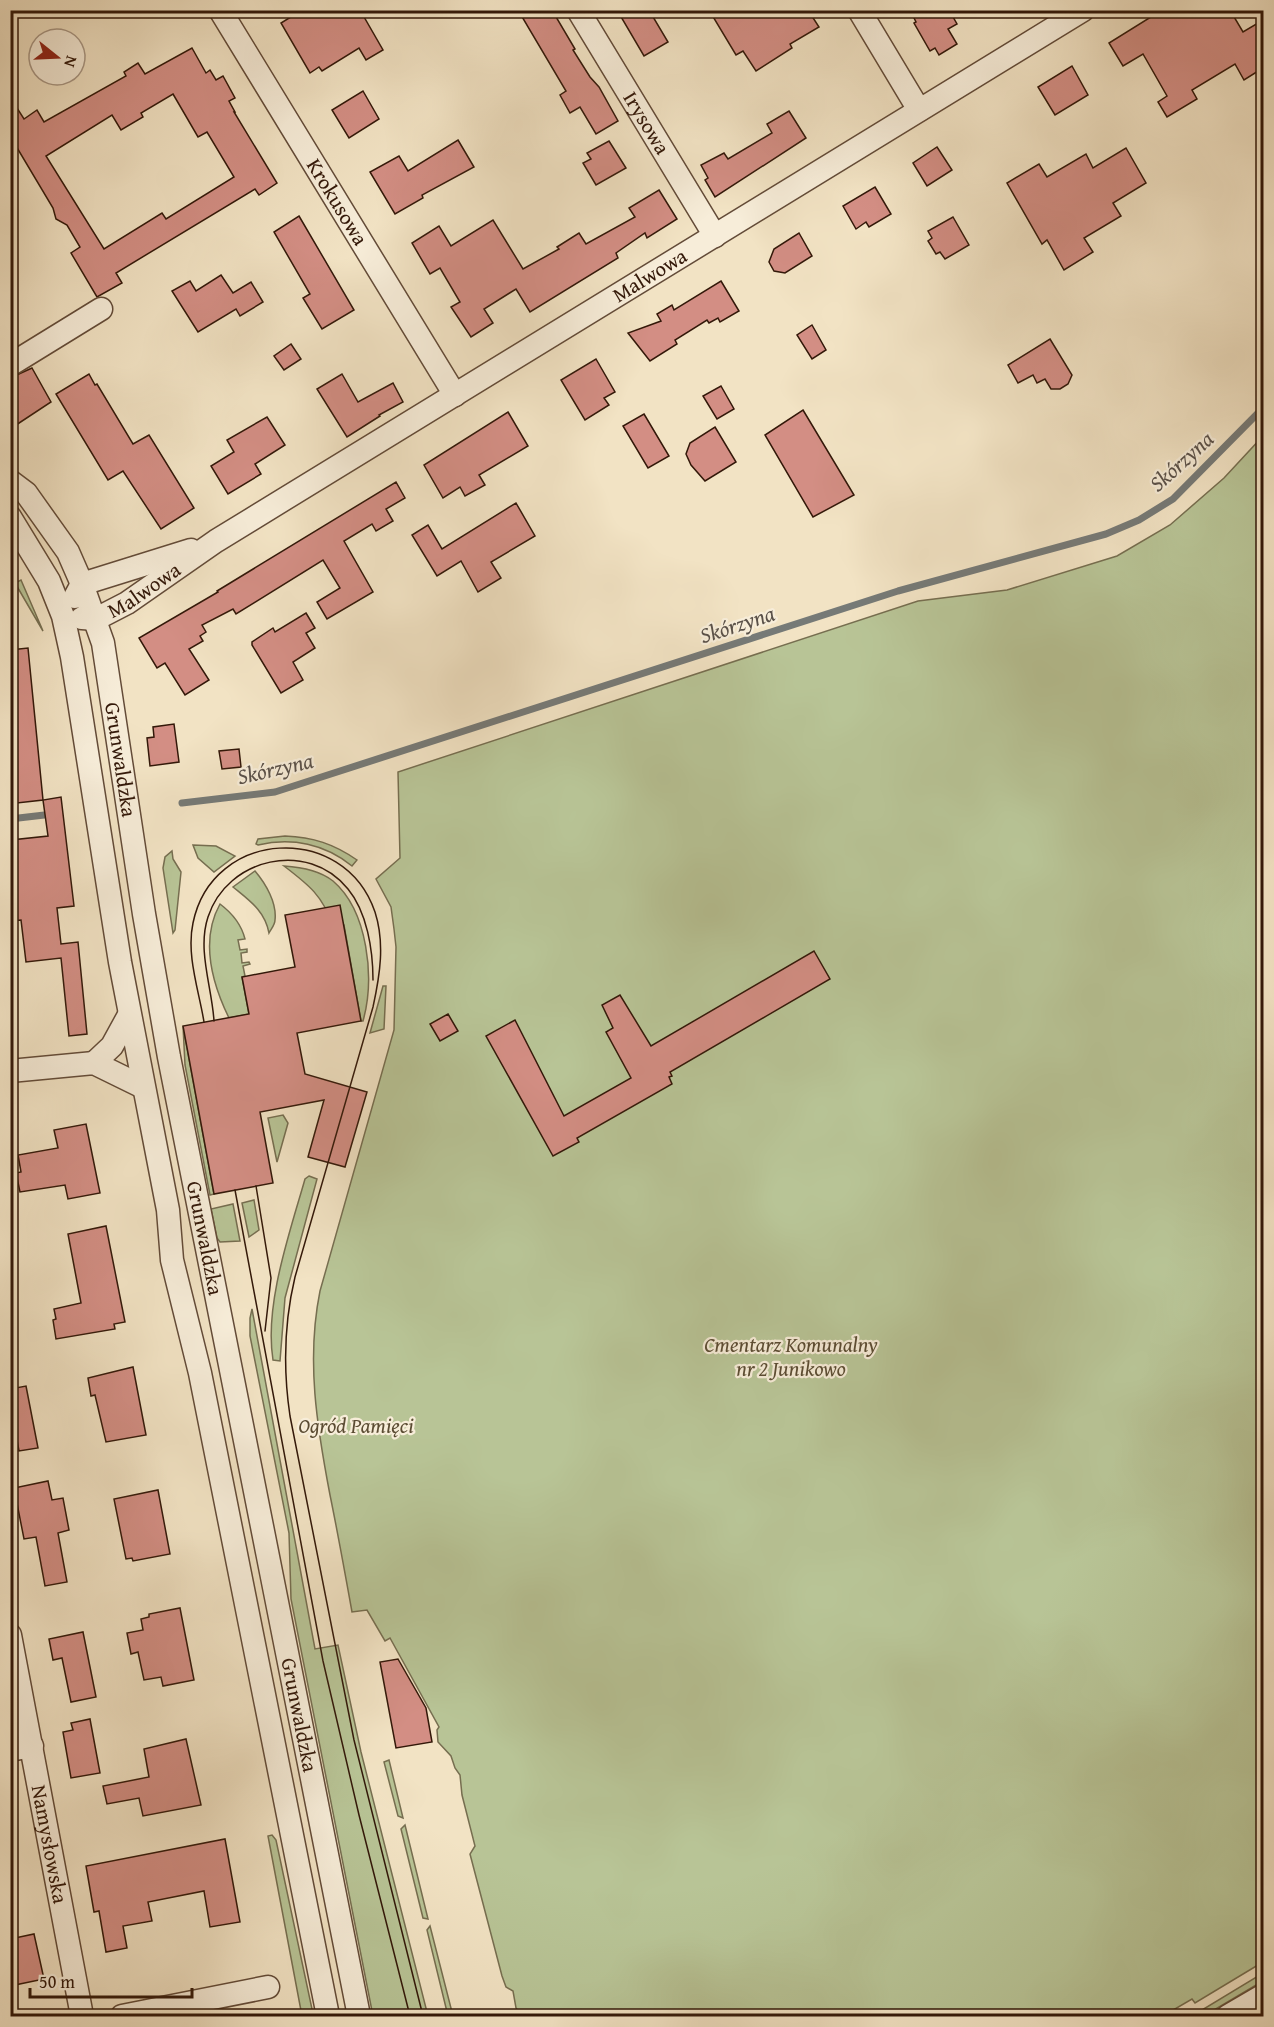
<svg xmlns="http://www.w3.org/2000/svg" width="1274" height="2027" font-family="'Gentium Book Plus',serif">
	<rect width="100%" height="100%" fill="#f2e3c4"/>
	<filter id="stains"><feTurbulence type="fractalNoise" baseFrequency=".00333" numOctaves="4"/><feColorMatrix values="0 0 0 0 .2 0 0 0 0 .09 0 0 0 0 .02 0 0 0 .5 -.17"/></filter>
	<radialGradient id="worn" r=".72"><stop offset=".6" stop-color="#630" stop-opacity="0"/><stop offset="1" stop-color="#630" stop-opacity=".3"/></radialGradient>
	<!-- green -->
	<g fill="#b8c496" stroke="#766e50" stroke-width="1.5">
		<path d="M1263,436V1962L1195,2003L1192,1999L1163,2016H522L516,2008L513,1991L506,1987L502,1976L470,1854L475,1846L462,1795L460,1775L455,1768L451,1756L438,1742L437,1730L439,1727L390,1638L385,1641L367,1610L352,1612C345,1573 338,1534 330,1495C317,1427 306,1360 320,1291L394,1030L396,947L394,929L391,907L376,879L400,858L398,772L918,601L1007,590L1117,556L1170,525L1224,478Z"/>
		<polygon points="21,580 43,631 15,583"/>
		<path d="M285,836C313,837 334,844 357,860L352,866C325,844 292,837 258,845L256,844L258,839Z"/>
		<polygon points="193,845 216,846 235,856 214,872 198,858"/>
		<polygon points="172,851 173,859 181,872 175,930 173,933 163,868 165,857"/>
		<path d="M284,866C301,867 319,870 333,881C368,911 375,978 363,1021H361L344,925L333,926C323,896 309,885 284,866Z"/>
		<path d="M255,871C266,884 277,903 275,920C275,925 271,929 269,933C265,911 250,901 233,887Z"/>
		<path d="M220,904C232,913 241,923 245,939L238,940L240,950L247,949V952L241,953L242,963L249,962L250,964L243,966L245,976L242,977L249,1014L229,1018C212,983 200,940 220,904Z"/>
		<polygon points="383,986 386,986 384,1029 370,1033"/>
		<polygon points="183,1026 214,1194 210,1195 185,1065"/>
		<polygon points="283,1115 288,1123 277,1162 268,1118"/>
		<path d="M309,1176L317,1179L285,1298L280,1361L273,1360C264,1305 290,1232 305,1179Z"/>
		<polygon points="254,1200 259,1230 249,1237 242,1203"/>
		<polygon points="233,1204 240,1241 220,1242 217,1238 211,1209"/>
		<polygon points="252,1309 315,1649 338,1645 361,1752 428,2016 373,2016 291,1599 289,1533 250,1336 250,1318"/>
		<polygon points="389,1760 403,1818 398,1816 384,1762"/>
		<polygon points="405,1825 428,1919 423,1918 401,1829"/>
		<polygon points="272,1835 276,1840 312,2009 310,2016 302,2016 268,1836"/>
		<polygon points="430,1926 453,2016 448,2016 427,1930"/>
		<polygon points="1263,1973 1263,1981 1204,2016 1192,2016"/>
	</g>
	<g fill="none" stroke-linecap="round" stroke-linejoin="round">
		<!-- stream -->
		<g stroke="#767a77" stroke-width="7">
			<polyline points="182,803 275,792 898,591 1106,534 1139,520 1173,499 1264,407"/>
			<polyline points="10,819 53,814"/>
		</g>
	</g>
	<!-- building -->
	<g fill="#d38e84" stroke="#331809" stroke-width="1.5" fill-rule="evenodd">
		<polygon points="302,10 360,10 383,50 366,60 359,48 322,71 319,67 310,73 281,23"/>
		<polygon points="518,10 552,10 575,49 573,50 590,77 599,87 618,121 596,134 580,107 570,113 560,95 566,91"/>
		<polygon points="617,10 649,10 668,42 644,56"/>
		<polygon points="709,10 808,10 819,27 790,44 792,48 756,71 743,51 736,55"/>
		<polygon points="910,10 949,10 957,24 948,29 957,44 939,55 935,48 930,51 914,23 916,22"/>
		<polygon points="1162,10 1230,10 1243,32 1258,23 1263,32 1263,68 1244,80 1235,64 1192,90 1197,99 1167,117 1158,102 1167,96 1143,54 1123,66 1109,43"/>
		<path d="M192,48L206,73L210,70L216,80L223,76L235,98L229,101L235,112H234L277,183L259,195L255,189L116,273L122,283L97,297L71,253L80,247L67,225L56,219L53,208L10,136V97L24,119L37,110L44,122L126,76L124,72L138,63L145,74ZM173,94L198,137L207,132L234,177L166,219L162,213L104,249L46,156L112,115L121,130L143,117L141,113Z"/>
		<polygon points="1072,66 1088,95 1055,115 1038,87"/>
		<polygon points="363,91 379,119 349,138 332,110"/>
		<polygon points="789,111 806,138 715,197 705,180 708,178 701,165 724,153 728,159 772,133 767,124"/>
		<polygon points="458,140 474,167 422,195 423,198 395,214 370,172 399,156 408,171"/>
		<polygon points="609,141 626,168 596,185 583,163 591,159 587,153"/>
		<polygon points="937,147 952,170 927,186 913,163"/>
		<polygon points="1126,148 1146,183 1113,203 1121,216 1084,238 1093,252 1064,270 1047,240 1042,244 1007,183 1039,164 1047,177 1086,154 1093,168"/>
		<polygon points="875,187 891,214 869,227 866,222 856,229 843,206"/>
		<polygon points="659,190 677,219 647,238 645,233 616,253 618,258 530,312 516,289 484,309 493,323 471,337 451,307 460,302 440,268 430,274 412,243 439,226 451,246 493,220 523,269 559,249 557,247 579,233 586,244 635,217 629,208"/>
		<polygon points="299,216 354,310 322,329 303,298 310,294 274,232"/>
		<polygon points="953,217 969,245 945,259 940,252 936,254 928,241 932,238 928,231"/>
		<polygon points="799,233 812,256 785,273 774,271 769,262 774,249"/>
		<polygon points="221,275 233,293 251,282 263,302 240,316 236,309 198,332 172,291 190,281 196,291"/>
		<polygon points="721,281 739,311 720,322 718,318 709,323 707,320 675,340 677,344 650,361 628,333 661,321 657,314 672,305 674,310"/>
		<polygon points="812,325 826,350 812,359 797,335"/>
		<polygon points="1050,339 1072,375 1068,384 1060,389 1051,389 1045,379 1037,383 1033,375 1018,383 1008,365"/>
		<polygon points="291,344 301,359 284,370 274,356"/>
		<polygon points="596,359 615,392 604,398 609,405 585,420 561,380"/>
		<polygon points="32,368 51,402 10,429 10,378"/>
		<polygon points="89,374 95,385 97,384 133,444 149,435 194,508 161,529 123,471 108,480 56,394"/>
		<polygon points="342,374 358,402 393,383 403,402 379,415 380,416 347,437 317,389"/>
		<polygon points="721,386 734,409 717,419 703,396"/>
		<polygon points="803,410 854,495 813,517 765,435"/>
		<polygon points="508,412 528,446 479,475 485,485 465,496 460,487 443,498 424,465"/>
		<polygon points="644,414 669,456 648,468 623,426"/>
		<polygon points="267,417 285,445 255,464 261,474 228,494 211,466 234,452 227,440"/>
		<polygon points="715,427 736,462 705,481 691,465 686,454 690,443"/>
		<polygon points="396,482 405,498 386,509 393,521 376,531 372,524 344,541 373,592 327,619 317,602 340,588 323,560 236,614 233,609 202,625 206,632 200,636 203,641 189,649 209,680 185,695 165,663 157,668 139,638 218,592 217,591"/>
		<polygon points="516,503 535,536 491,562 501,578 478,592 461,561 437,576 412,535 428,525 442,549"/>
		<polygon points="306,613 315,628 306,633 315,648 293,662 303,680 281,693 252,645 252,642 273,628 275,632"/>
		<polygon points="28,648 43,800 17,803 16,787 10,787 10,650"/>
		<polygon points="174,724 179,762 150,766 147,738 154,737 153,727"/>
		<polygon points="239,749 241,767 222,769 219,751"/>
		<polygon points="61,797 74,906 57,908 61,944 78,942 87,1034 69,1036 61,958 26,962 21,920 10,921 10,874 15,873 11,840 48,836 43,800"/>
		<polygon points="340,905 361,1021 297,1033 305,1074 367,1092 345,1167 308,1157 324,1100 260,1112 273,1183 214,1194 183,1026 249,1014 242,977 295,967 285,915"/>
		<polygon points="814,951 830,979 670,1072 672,1076 669,1077 672,1084 577,1138 579,1142 553,1156 486,1036 515,1020 564,1116 631,1078 606,1032 613,1028 602,1005 620,995 651,1046"/>
		<polygon points="448,1014 458,1031 440,1041 430,1024"/>
		<polygon points="86,1124 100,1193 68,1199 65,1185 20,1192 16,1173 21,1172 18,1155 58,1148 54,1130"/>
		<polygon points="106,1226 125,1322 114,1324 115,1329 56,1339 53,1320 56,1319 54,1309 81,1303 68,1234"/>
		<polygon points="133,1367 146,1435 106,1442 95,1395 91,1396 88,1378"/>
		<polygon points="26,1386 38,1448 19,1451 14,1424 10,1424 10,1389"/>
		<polygon points="48,1481 52,1500 63,1498 69,1530 58,1533 67,1582 45,1586 36,1537 24,1539 14,1488"/>
		<polygon points="158,1490 170,1554 133,1561 132,1558 126,1559 114,1499"/>
		<polygon points="180,1608 194,1680 163,1686 161,1677 144,1680 138,1652 131,1654 127,1633 143,1630 141,1619 149,1617 149,1614"/>
		<polygon points="83,1632 96,1697 71,1702 62,1658 53,1660 49,1639"/>
		<polygon points="398,1659 426,1708 432,1742 396,1748 380,1662"/>
		<polygon points="90,1719 100,1773 71,1778 63,1732 73,1730 71,1723"/>
		<polygon points="186,1739 201,1805 143,1816 139,1798 107,1804 103,1786 149,1777 144,1749"/>
		<polygon points="225,1839 240,1922 210,1927 204,1891 148,1902 152,1921 123,1926 127,1948 106,1952 99,1911 94,1912 86,1866"/>
		<polygon points="34,1934 44,1979 10,1986 10,1939"/>
	</g>
	<g fill="none" stroke-linecap="round" stroke-linejoin="round">
		<defs>
			<g id="minor">
				<path id="s1" d="M220,10L455,395"/>
				<path id="s2" d="M578,10L715,236"/>
				<polyline points="859,10 919,110"/>
				<polyline points="10,365 101,309"/>
				<path id="s3" d="M10,481L26,493L68,552L82,584L103,643L144,914L169,1057L359,2016"/>
				<polyline points="10,517 49,581 63,616 72,657 120,962 168,1210 172,1260 200,1373 328,2016"/>
				<polyline points="75,597 82,584 191,550"/>
				<path id="s4" d="M82,618L96,619L127,603L216,541L1083,10"/>
				<polyline points="94,1063 112,1046 129,1015"/>
				<polyline points="10,1071 94,1063 143,1087"/>
				<path id="s5" d="M10,1635L82,2016"/>
				<polyline points="10,1750 32,1746"/>
				<polyline points="122,2016 268,1987"/>
				<polyline points="1228,2016 1264,1995"/>
			</g>
		</defs>
		<!-- minor casing -->
		<use href="#minor" stroke="#634b38" stroke-width="25"/>
		<!-- minor -->
		<use href="#minor" stroke="#f7edd9" stroke-width="22"/>
		<!-- tram -->
		<g stroke="#331809" stroke-width="1.5">
			<path d="M214,1021C212,987 197,950 208,917C227,858 308,839 348,889C367,912 373,950 373,980"/>
			<path d="M204,1022C199,991 186,955 193,923C212,829 344,821 375,912C385,943 380,975 373,1007L295,1277C284,1323 283,1369 290,1416L354,1740L423,2016"/>
			<polyline points="256,1186 271,1278 265,1331"/>
			<polyline points="235,1190 323,1661 359,1815 410,2016"/>
		</g>
	</g>
	<g text-anchor="middle" stroke-width="4.5" stroke-linejoin="round" paint-order="stroke">
		<!-- street labels -->
		<g font-size="21" fill="#331809" stroke="#f7edd9">
			<text dy="7" stroke="none"><textPath href="#s2" startOffset="132">Irysowa</textPath></text>
			<text dy="7" stroke="none"><textPath href="#s1" startOffset="225">Krokusowa</textPath></text>
			<text dy="7" stroke="none"><textPath href="#s4" startOffset="666">Malwowa</textPath></text>
			<text dy="7" stroke="none"><textPath href="#s4" startOffset="70">Malwowa</textPath></text>
			<text dy="7" stroke="none"><textPath href="#s3" startOffset="308">Grunwaldzka</textPath></text>
			<text dy="7" stroke="none"><textPath href="#s3" startOffset="794">Grunwaldzka</textPath></text>
			<text dy="7" stroke="none"><textPath href="#s3" startOffset="1280">Grunwaldzka</textPath></text>
			<text dy="7" stroke="none"><textPath href="#s5" startOffset="213">Namysłowska</textPath></text>
		</g>
		<!-- park labels -->
		<g font-size="21" font-style="italic" fill="#5b4c33" stroke="#f7edd9">
			<text x="791" y="1352">Cmentarz Komunalny<tspan x="791" dy="24">nr 2 Junikowo</tspan></text>
			<text x="356" y="1433">Ogród Pamięci</text>
		</g>
		<!-- water labels -->
		<g font-size="22" font-style="italic" fill="#5a5149" stroke="#f7edd9">
			<text transform="translate(1181 461) rotate(-42)" y="8">Skórzyna</text>
			<text transform="translate(737 624) rotate(-18)" y="8">Skórzyna</text>
			<text transform="translate(275 768) rotate(-13)" y="8">Skórzyna</text>
		</g>
	</g>
	<!-- margin -->
	<rect width="1274" height="2027" fill="none" stroke="#f2e3c4" stroke-width="36"/>
	<rect x="12" y="12" width="1250" height="2003" fill="none" stroke="#331809" stroke-width="3"/>
	<rect x="18" y="18" width="1238" height="1991" fill="none" stroke="#331809" stroke-width="1.5"/>
	<!-- north arrow -->
	<g transform="translate(57 57) rotate(108)"><circle r="28" fill="#f7edd9" stroke="#a99886" stroke-width="1.5"/>
	<path d="M0-4.5L10 22L0 15L-10 22Z" fill="#8f2418"/>
	<text y="-9" font-size="16" font-weight="bold" text-anchor="middle" fill="#331809">N</text>
	</g>
	<!-- scale -->
	<path d="M30 1988v9h162v-9" fill="none" stroke="#331809" stroke-width="3"/>
	<text x="39" y="1988" font-size="18" fill="#331809" stroke="#f7edd9" stroke-width="4.5" paint-order="stroke">50 m</text>
	<rect width="100%" height="100%" filter="url(#stains)"/>
	<rect width="100%" height="100%" fill="url(#worn)"/>
</svg>
